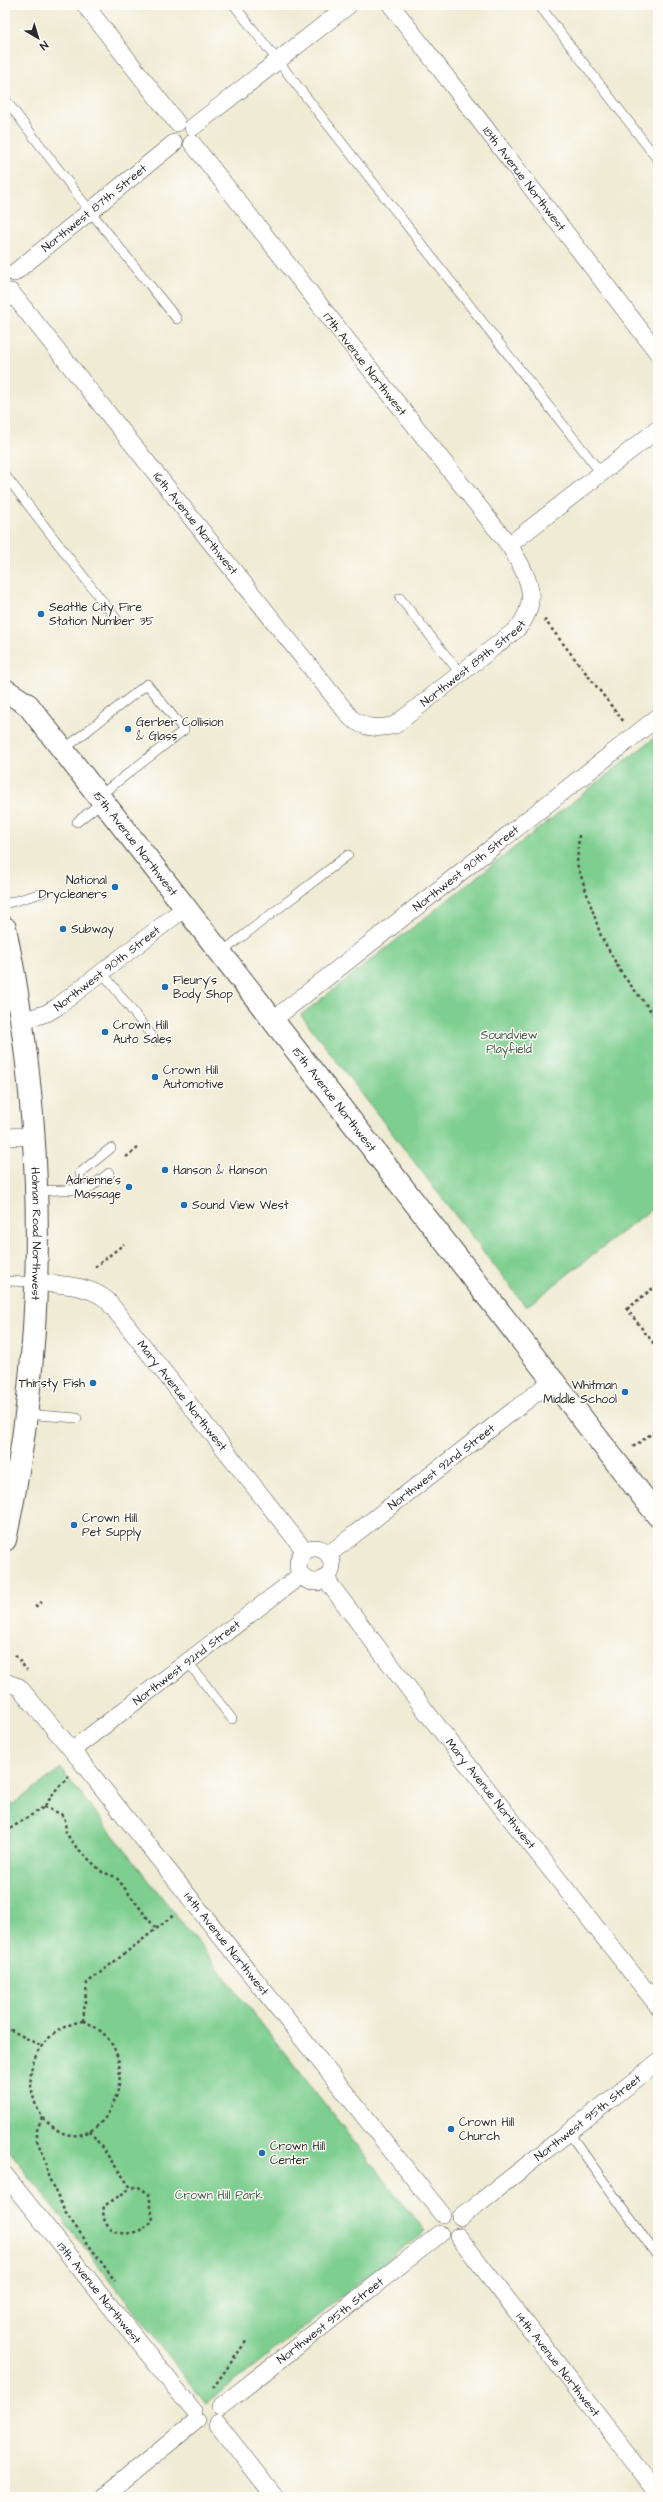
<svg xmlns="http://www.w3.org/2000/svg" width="663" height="2502" font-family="'Architects Daughter',sans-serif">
	<rect width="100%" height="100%" fill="#fdfcf7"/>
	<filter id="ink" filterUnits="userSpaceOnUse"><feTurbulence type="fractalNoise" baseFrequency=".025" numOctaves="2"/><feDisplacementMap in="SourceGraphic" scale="8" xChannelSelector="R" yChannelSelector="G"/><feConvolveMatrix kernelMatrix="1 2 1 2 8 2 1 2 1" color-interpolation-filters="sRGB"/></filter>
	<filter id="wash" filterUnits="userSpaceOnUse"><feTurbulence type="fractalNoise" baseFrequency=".012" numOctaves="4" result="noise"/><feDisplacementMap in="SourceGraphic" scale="16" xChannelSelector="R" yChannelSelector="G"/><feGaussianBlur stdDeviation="0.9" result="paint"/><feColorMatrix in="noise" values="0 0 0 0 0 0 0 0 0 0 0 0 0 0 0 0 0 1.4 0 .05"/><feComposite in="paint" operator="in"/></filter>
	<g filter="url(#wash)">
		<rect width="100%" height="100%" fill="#f0ebd4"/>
		<!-- green -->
		<g fill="#7dce8f" stroke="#547c5d">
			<polygon points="658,735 658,1204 526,1307 301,1015"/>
			<polygon points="61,1769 425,2231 206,2404 5,2145 5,1810"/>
		</g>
	</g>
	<g filter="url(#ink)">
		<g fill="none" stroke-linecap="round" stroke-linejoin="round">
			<defs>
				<g id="lane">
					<polyline points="234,5 601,473"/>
					<polyline points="539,5 658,160"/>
					<polyline points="5,99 90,211 177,319"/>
					<polyline points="5,475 117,620"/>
					<polyline points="400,598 460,673"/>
					<polyline points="63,750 147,684 184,730 99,796"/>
					<polyline points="77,822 103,801"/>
					<polyline points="5,904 42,893"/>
					<polyline points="222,952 348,855"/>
					<polyline points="102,972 155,1040"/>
					<polyline points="80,1189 80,1173 111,1148"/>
					<polyline points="36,1191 88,1189 109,1173"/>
					<polyline points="5,1281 36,1282"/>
					<polyline points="25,1414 77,1418"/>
					<polyline points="188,1662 232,1719"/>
					<polyline points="569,2133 658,2257"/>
				</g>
				<g id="street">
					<polyline points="85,5 177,123"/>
					<path id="s1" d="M391,5L658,353"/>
					<polyline points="193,127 349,5"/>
					<path id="s2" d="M14,273L174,143"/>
					<path id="s3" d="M11,292L351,718C365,729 378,729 395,725L517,629C543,599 526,573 509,545L192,143"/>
					<polyline points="509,545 658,429"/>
					<path id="s4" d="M274,1019L658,717"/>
					<path id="s5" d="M22,1021L47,1013L57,1007L186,907"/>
					<polyline points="5,1137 34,1136"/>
					<path id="s6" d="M36,1282C60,1285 87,1284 107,1300L305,1551"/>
					<circle cx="315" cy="1565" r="17"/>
					<path id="s7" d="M329,1554L553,1380"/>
					<path id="s8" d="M325,1578L428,1714L658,2006"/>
					<path id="s9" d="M5,1682L19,1687L72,1750L442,2214"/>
					<path id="s10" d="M72,1750L301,1575"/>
					<path id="s11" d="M5,2175L193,2410"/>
					<path id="s12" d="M461,2217L658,2062"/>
					<path id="s13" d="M458,2236L658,2493"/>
					<path id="s14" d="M220,2407L440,2234"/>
					<polyline points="217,2423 275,2497"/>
					<polyline points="103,2497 196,2421"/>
				</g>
				<g id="secondary">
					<path id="s15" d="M5,690L28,705L658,1516"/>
				</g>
				<g id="primary">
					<path id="s16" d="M5,928C47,1128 48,1341 5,1540"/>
				</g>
			</defs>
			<!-- lane casing -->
			<use href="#lane" stroke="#494844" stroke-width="10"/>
			<!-- street casing -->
			<use href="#street" stroke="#494844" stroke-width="18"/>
			<!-- secondary casing -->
			<use href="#secondary" stroke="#494844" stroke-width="24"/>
			<!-- primary casing -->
			<use href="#primary" stroke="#494844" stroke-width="24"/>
			<!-- path -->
			<g stroke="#494844" stroke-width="2.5" stroke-dasharray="3 3" stroke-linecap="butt">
				<polyline points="544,619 624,722"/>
				<polyline points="579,835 577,864 601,936 622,974 658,1020"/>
				<polyline points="126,1157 138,1148"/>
				<polyline points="95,1267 124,1244"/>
				<polyline points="626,1308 658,1349"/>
				<polyline points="627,1309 658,1284"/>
				<polyline points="633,1447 658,1429"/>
				<polyline points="35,1607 42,1602"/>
				<polyline points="15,1655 27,1670"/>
				<polyline points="44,1807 61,1814 65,1820 66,1833 76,1847 102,1872 116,1877 156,1929"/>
				<polyline points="5,1832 44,1807 58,1787 68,1779 68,1775"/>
				<path d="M83,2021C158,2050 103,2167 53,2127C40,2117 35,2107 32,2091C24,2057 51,2026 83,2021Z"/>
				<polyline points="83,2021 87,1983 174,1915"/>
				<polyline points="5,2027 41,2046"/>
				<polyline points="42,2117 37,2130 37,2141 46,2161 48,2176 65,2212 115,2281"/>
				<path d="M90,2131L131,2188L137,2186L149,2194L153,2220C136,2241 98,2238 104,2206L131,2188"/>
				<polyline points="213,2388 247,2340"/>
			</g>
			<!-- lane -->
			<use href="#lane" stroke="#fff" stroke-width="9"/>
			<!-- street -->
			<use href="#street" stroke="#fff" stroke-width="17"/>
			<!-- secondary -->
			<use href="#secondary" stroke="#fff" stroke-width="22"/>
			<!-- primary -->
			<use href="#primary" stroke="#fff" stroke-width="22"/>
		</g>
	</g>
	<!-- markers -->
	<g fill="#1f6fb2" stroke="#fdfcf7" stroke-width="1.5">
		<circle cx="41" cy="614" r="4"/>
		<circle cx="128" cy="729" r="4"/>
		<circle cx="115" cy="887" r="4"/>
		<circle cx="63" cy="929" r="4"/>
		<circle cx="165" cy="987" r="4"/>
		<circle cx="105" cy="1032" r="4"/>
		<circle cx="155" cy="1077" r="4"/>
		<circle cx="165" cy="1170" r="4"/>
		<circle cx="129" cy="1187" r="4"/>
		<circle cx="184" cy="1205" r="4"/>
		<circle cx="93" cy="1383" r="4"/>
		<circle cx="625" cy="1392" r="4"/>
		<circle cx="74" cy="1525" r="4"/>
		<circle cx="451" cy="2129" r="4"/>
		<circle cx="262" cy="2153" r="4"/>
	</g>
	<g text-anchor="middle" stroke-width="3" stroke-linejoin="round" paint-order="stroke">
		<!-- street labels -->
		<g font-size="12" fill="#2b2b2b" stroke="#fdfcf7">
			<text dy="4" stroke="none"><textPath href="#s1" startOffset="219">18th Avenue Northwest</textPath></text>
			<text dy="4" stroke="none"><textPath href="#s2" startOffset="103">Northwest 87th Street</textPath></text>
			<text transform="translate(365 364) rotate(52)" y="4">17th Avenue Northwest</text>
			<text dy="4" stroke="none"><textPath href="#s3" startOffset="296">16th Avenue Northwest</textPath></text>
			<text dy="4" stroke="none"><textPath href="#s3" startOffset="691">Northwest 89th Street</textPath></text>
			<text dy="4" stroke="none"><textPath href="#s15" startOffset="203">15th Avenue Northwest</textPath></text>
			<text dy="4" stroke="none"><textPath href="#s4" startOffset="244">Northwest 90th Street</textPath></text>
			<text dy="4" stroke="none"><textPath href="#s5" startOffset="101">Northwest 90th Street</textPath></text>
			<text dy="4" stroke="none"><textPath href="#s15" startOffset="527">15th Avenue Northwest</textPath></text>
			<text dy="4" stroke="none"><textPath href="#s16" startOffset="308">Holman Road Northwest</textPath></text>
			<text dy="4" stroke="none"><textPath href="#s6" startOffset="196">Mary Avenue Northwest</textPath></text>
			<text dy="4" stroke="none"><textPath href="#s7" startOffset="142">Northwest 92nd Street</textPath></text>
			<text dy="4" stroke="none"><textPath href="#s10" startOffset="144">Northwest 92nd Street</textPath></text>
			<text dy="4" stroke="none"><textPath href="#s8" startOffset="272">Mary Avenue Northwest</textPath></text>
			<text dy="4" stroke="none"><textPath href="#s9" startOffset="345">14th Avenue Northwest</textPath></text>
			<text dy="4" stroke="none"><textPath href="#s12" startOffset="161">Northwest 95th Street</textPath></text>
			<text dy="4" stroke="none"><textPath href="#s11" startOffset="151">13th Avenue Northwest</textPath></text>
			<text dy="4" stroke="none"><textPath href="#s14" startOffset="140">Northwest 95th Street</textPath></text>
			<text dy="4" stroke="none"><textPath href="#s13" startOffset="163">14th Avenue Northwest</textPath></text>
		</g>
		<!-- poi labels -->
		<g font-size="12" fill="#2b2b2b" stroke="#fdfcf7" text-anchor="start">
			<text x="49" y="611">Seattle City Fire<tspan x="49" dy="14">Station Number 35</tspan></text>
			<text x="136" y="726">Gerber Collision<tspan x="136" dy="14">&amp; Glass</tspan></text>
			<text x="107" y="884" text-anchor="end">National<tspan x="107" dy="14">Drycleaners</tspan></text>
			<text x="71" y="933">Subway</text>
			<text x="173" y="984">Fleury's<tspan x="173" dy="14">Body Shop</tspan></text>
			<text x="113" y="1029">Crown Hill<tspan x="113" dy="14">Auto Sales</tspan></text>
			<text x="163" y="1074">Crown Hill<tspan x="163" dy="14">Automotive</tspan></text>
			<text x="173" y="1174">Hanson &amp; Hanson</text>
			<text x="121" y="1184" text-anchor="end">Adrienne's<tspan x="121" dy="14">Massage</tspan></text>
			<text x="192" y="1209">Sound View West</text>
			<text x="85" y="1387" text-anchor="end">Thirsty Fish</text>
			<text x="617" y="1389" text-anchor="end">Whitman<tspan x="617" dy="14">Middle School</tspan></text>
			<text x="82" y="1522">Crown Hill<tspan x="82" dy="14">Pet Supply</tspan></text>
			<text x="459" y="2126">Crown Hill<tspan x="459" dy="14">Church</tspan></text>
			<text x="270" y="2150">Crown Hill<tspan x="270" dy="14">Center</tspan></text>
		</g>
		<!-- park labels -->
		<g font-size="12" fill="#445c49" stroke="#fdfcf7">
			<text x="509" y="1039">Soundview<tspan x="509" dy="14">Playfield</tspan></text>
			<text x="219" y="2199">Crown Hill Park</text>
		</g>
	</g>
	<!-- margin -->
	<rect width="663" height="2502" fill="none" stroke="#fdfcf7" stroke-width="20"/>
	<!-- north arrow -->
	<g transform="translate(38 38) rotate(142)" stroke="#fdfcf7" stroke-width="3" paint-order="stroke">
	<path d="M0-3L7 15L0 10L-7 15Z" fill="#2b2b2b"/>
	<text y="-6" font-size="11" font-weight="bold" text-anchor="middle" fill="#2b2b2b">N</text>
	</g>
</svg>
